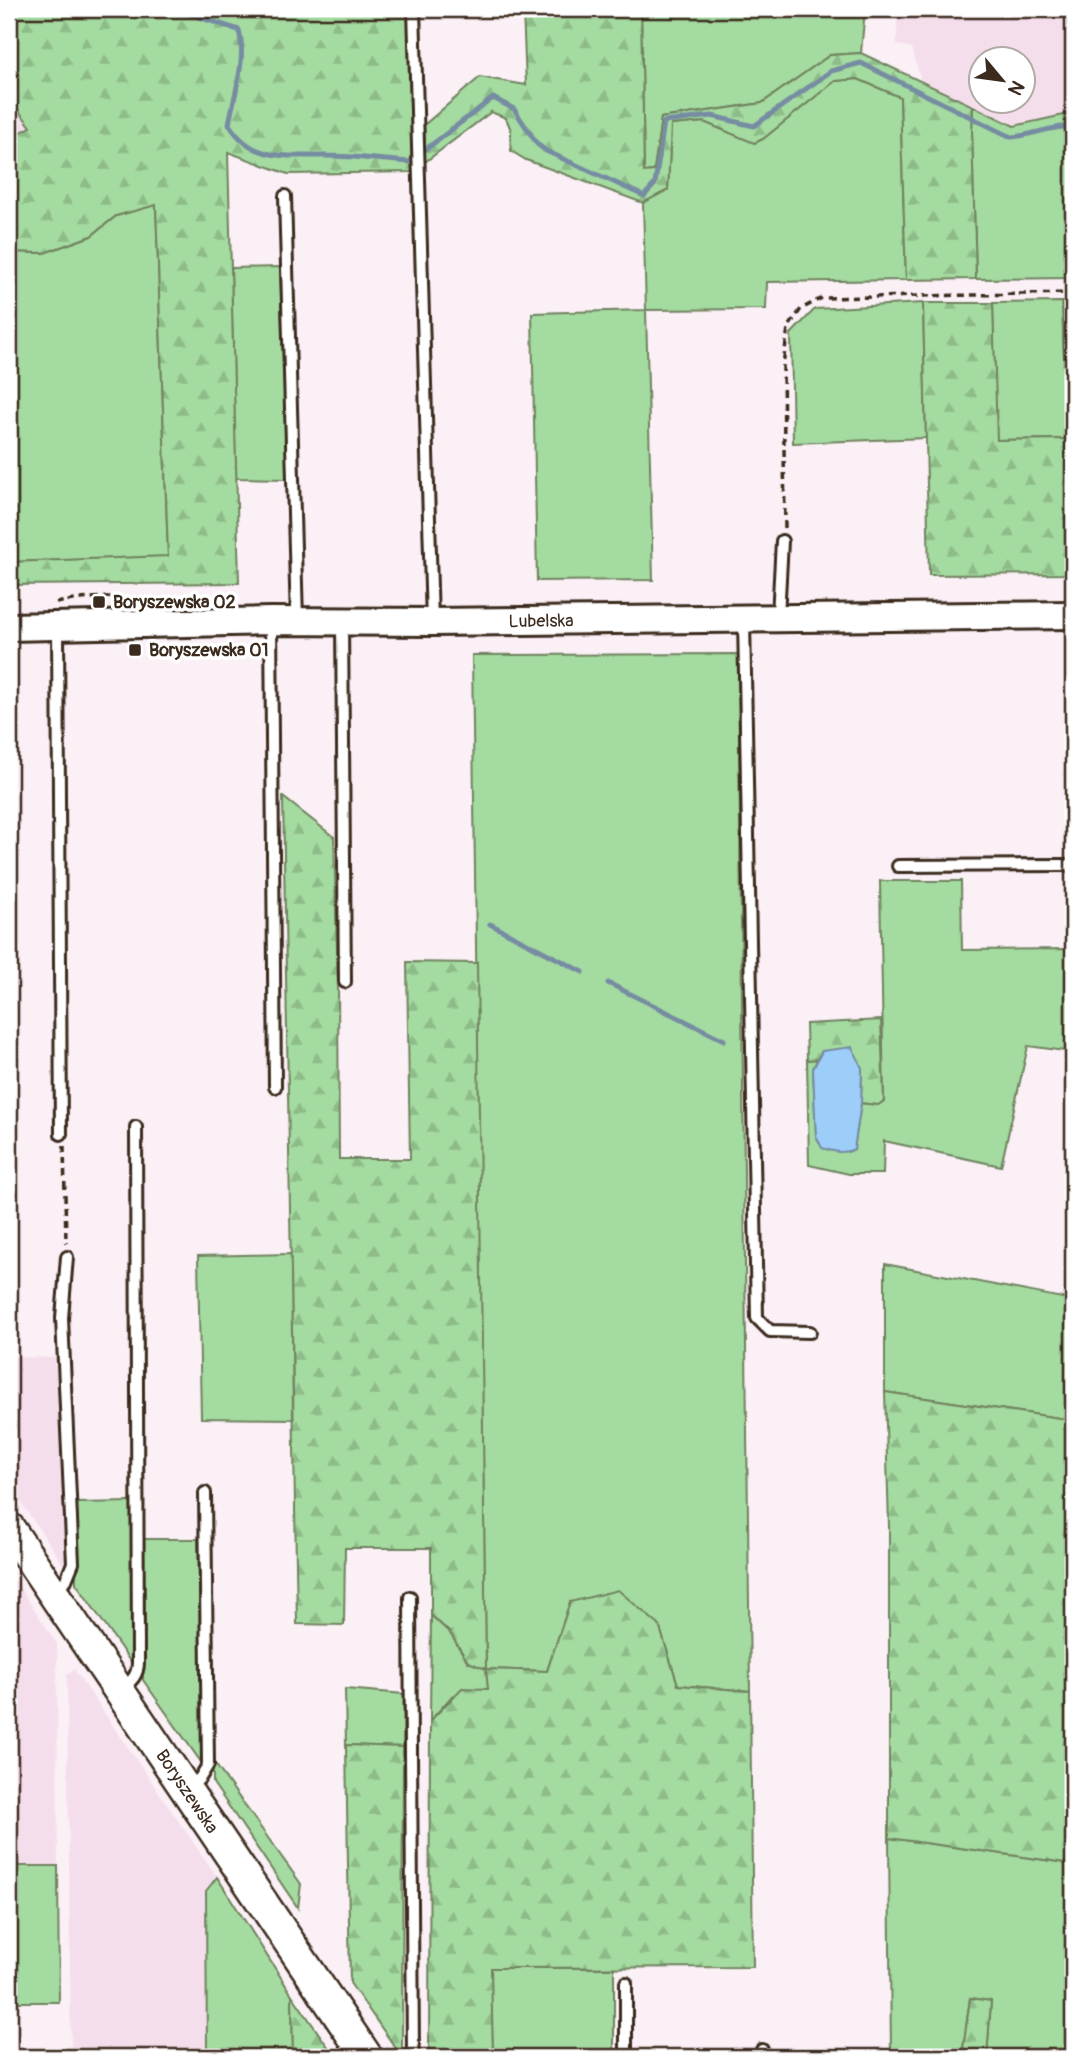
<svg xmlns="http://www.w3.org/2000/svg" width="1082" height="2066" font-family="Pangolin,sans-serif">
	<defs>
		<pattern id="forest-firs" width="22" height="20" patternUnits="userSpaceOnUse" patternTransform="scale(1.75)"><rect width="22" height="20" fill="#a4dba0"/><path d="M5 1l3.5 6h-7zM16 11l3.5 6h-7z" fill="#8ebc89"/></pattern>
	</defs>
	<rect width="100%" height="100%" fill="#faf0f6"/>
	<filter id="ink" filterUnits="userSpaceOnUse"><feTurbulence type="fractalNoise" baseFrequency=".0143" numOctaves="2"/><feDisplacementMap in="SourceGraphic" scale="14" xChannelSelector="R" yChannelSelector="G"/><feConvolveMatrix kernelMatrix="1 2 1 2 8 2 1 2 1" color-interpolation-filters="sRGB"/></filter>
	<g filter="url(#ink)">
		<!-- built -->
		<g fill="#f5deeb" fill-rule="evenodd">
			<path d="M897,9H1073V116L1068,114L1014,126L921,81L912,48L897,45ZM981,60H1023V102H981Z"/>
			<polygon points="9,98 31,127 9,138"/>
			<polygon points="9,1357 63,1358 65,1567 9,1485"/>
			<polygon points="9,1571 57,1644 58,1866 9,1866"/>
			<polygon points="74,1669 217,1877 206,1891 207,2057 71,2057 67,1675"/>
		</g>
		<!-- green -->
		<g fill="#a4dba0" stroke="#70825f" stroke-width="2">
			<polygon points="641,9 865,9 861,53 830,55 762,103 661,118 654,171 644,172"/>
			<polygon points="858,79 900,97 906,280 767,282 766,309 646,310 653,580 537,581 532,313 646,310 643,203 668,189 671,125 704,122 755,143 763,139 835,81"/>
			<polygon points="973,106 1014,126 1068,114 1073,116 1073,278 976,279 972,131"/>
			<polygon points="156,204 168,557 9,562 9,252 44,253 91,236 116,216"/>
			<polygon points="280,267 287,479 236,478 231,268"/>
			<polygon points="1062,302 1067,439 996,440 993,303"/>
			<polygon points="923,303 926,438 793,443 791,334 815,309"/>
			<polygon points="738,654 750,1691 678,1685 659,1625 570,1602 547,1671 487,1669 488,1689 452,1696 430,1721 431,1615 450,1633 468,1662 486,1668 472,655"/>
			<polygon points="880,881 961,881 962,950 1073,949 1073,1052 1028,1046 1001,1166 884,1141 883,1174 849,1174 809,1165 807,1060 817,1059 813,1069 816,1136 848,1152 854,1149 861,1103 878,1105 884,1101"/>
			<polygon points="291,1254 293,1419 201,1418 198,1256"/>
			<polygon points="885,1264 1073,1300 1073,1420 885,1392"/>
			<polygon points="132,1502 132,1664 76,1583 76,1503"/>
			<polygon points="143,1539 198,1539 203,1758 201,1762 143,1680"/>
			<polygon points="345,1689 404,1694 403,1747 346,1745"/>
			<polygon points="213,1761 301,1884 298,1908 213,1783"/>
			<polygon points="889,1838 1073,1864 1073,2057 987,2057 991,2001 970,1998 962,2057 891,2057"/>
			<polygon points="9,1866 58,1866 59,2002 9,2002"/>
			<polygon points="217,1877 292,1995 293,2057 207,2057 206,1891"/>
			<polygon points="490,1968 614,1968 614,2057 493,2057"/>
		</g>
		<!-- forest -->
		<g fill="url(#forest-firs)" stroke="#70825f" stroke-width="2">
			<polygon points="9,9 409,9 412,172 288,174 228,152 239,583 9,585 9,562 168,556 156,205 116,216 91,236 44,253 9,252 9,138 31,127 9,98"/>
			<polygon points="523,9 641,9 644,172 654,171 661,118 762,103 830,55 861,53 973,106 972,131 976,279 906,280 900,97 858,79 835,81 763,139 754,143 704,122 671,125 668,190 643,203 526,160 511,151 511,130 506,118 491,112 425,162 424,125 480,77 526,85"/>
			<polygon points="1062,302 1073,302 1073,574 929,575 923,303 993,303 997,440 1067,439"/>
			<polygon points="283,797 334,837 338,986 339,1159 410,1159 407,962 477,963 486,1669 547,1671 570,1602 618,1590 659,1625 678,1685 750,1691 753,1967 491,1968 493,2057 429,2057 430,1721 462,1688 488,1689 486,1669 468,1662 450,1633 431,1615 431,1548 345,1548 344,1625 297,1624"/>
			<polygon points="881,1020 884,1101 878,1105 861,1103 862,1068 822,1051 817,1059 807,1060 806,1024"/>
			<polygon points="885,1392 1073,1420 1073,1864 889,1838 889,1526"/>
			<polygon points="346,1745 403,1747 402,2057 350,1983"/>
			<polygon points="292,1995 335,2057 293,2057"/>
			<polygon points="970,1998 991,2001 987,2057 962,2057"/>
		</g>
		<!-- water -->
		<path fill="#9dcefa" stroke="#768ca2" stroke-width="2" d="M852,1047L862,1068L861,1103L854,1149C843,1155 833,1151 822,1148L816,1136L813,1069L822,1051Z"/>
		<g fill="none" stroke-linecap="round" stroke-linejoin="round">
			<!-- stream -->
			<g stroke="#768ca2" stroke-width="5">
				<path d="M174,9L239,30C247,59 234,95 229,124C253,163 288,155 327,156C354,156 381,160 409,162L493,98L514,109L537,144L546,151L644,196L655,184L664,122L712,116L754,126L831,71L861,63L1011,137C1032,136 1052,125 1073,127"/>
				<polyline points="490,924 583,972"/>
				<polyline points="608,983 724,1040"/>
			</g>
			<defs>
				<g id="service">
					<polyline points="414,9 432,622"/>
					<polyline points="285,196 297,620"/>
					<polyline points="778,616 782,541"/>
					<polyline points="744,620 757,1318 770,1331 810,1332"/>
					<polyline points="271,621 275,1087"/>
					<polyline points="342,622 345,982"/>
					<polyline points="58,627 61,1134"/>
					<polyline points="898,866 1073,865"/>
					<polyline points="55,1591 66,1580 73,1563 62,1318 67,1257"/>
					<polyline points="410,1597 413,2057"/>
					<path d="M122,1688C132,1681 138,1675 138,1662L136,1127"/>
					<polyline points="189,1788 200,1778 208,1765 205,1493"/>
					<polyline points="762,2050 762,2057"/>
					<polyline points="626,2057 626,1983"/>
				</g>
				<g id="tertiary">
					<path id="s1" d="M9,627L271,621L432,622L1073,615"/>
				</g>
				<g id="secondary">
					<path id="s2" d="M9,1528L367,2057"/>
				</g>
			</defs>
			<!-- service casing -->
			<use href="#service" stroke="#3b2a1e" stroke-width="16"/>
			<!-- tertiary casing -->
			<use href="#tertiary" stroke="#3b2a1e" stroke-width="32"/>
			<!-- secondary casing -->
			<use href="#secondary" stroke="#3b2a1e" stroke-width="35"/>
			<!-- path -->
			<g stroke="#3b2a1e" stroke-width="3.5" stroke-dasharray="7 5" stroke-linecap="butt">
				<polyline points="785,528 783,365 788,328 801,309 822,298 1073,293"/>
				<path d="M56,603C74,599 126,593 141,601"/>
				<polyline points="64,1146 66,1243"/>
			</g>
			<!-- service -->
			<use href="#service" stroke="#fff" stroke-width="10"/>
			<!-- tertiary -->
			<use href="#tertiary" stroke="#fff" stroke-width="26"/>
			<!-- secondary -->
			<use href="#secondary" stroke="#fff" stroke-width="30"/>
		</g>
	</g>
	<!-- markers -->
	<g fill="#3b2a1e" stroke="#fff" stroke-width="2.5">
		<rect x="92" y="595" width="14" height="14" rx="3.5"/>
		<rect x="128" y="643" width="14" height="14" rx="3.5"/>
	</g>
	<g text-anchor="middle" stroke-width="7" stroke-linejoin="round" paint-order="stroke">
		<!-- poi labels -->
		<g font-size="18" font-weight="bold" fill="#3b2a1e" stroke="#fff" text-anchor="start">
			<text x="113" y="608">Boryszewska 02</text>
			<text x="149" y="656">Boryszewska 01</text>
		</g>
		<!-- street labels -->
		<g font-size="18" fill="#3b2a1e" stroke="#fff">
			<text dy="6" stroke="none"><textPath href="#s1" startOffset="532">Lubelska</textPath></text>
			<text dy="6" stroke="none"><textPath href="#s2" startOffset="318">Boryszewska</textPath></text>
		</g>
	</g>
	<!-- margin -->
	<rect width="1082" height="2066" fill="none" stroke="#fff" stroke-width="35"/>
	<rect x="18" y="18" width="1047" height="2031" fill="none" stroke="#3b2a1e" stroke-width="2.5" filter="url(#ink)"/>
	<!-- north arrow -->
	<g transform="translate(1002 80) rotate(119)"><circle r="33" fill="#ffffff" stroke="#b1aaa5" stroke-width="2"/>
	<path d="M0-5L12 26L0 18L-12 26Z" fill="#3b2a1e"/>
	<text y="-10" font-size="19" font-weight="bold" text-anchor="middle" fill="#3b2a1e">N</text>
	</g>
</svg>
